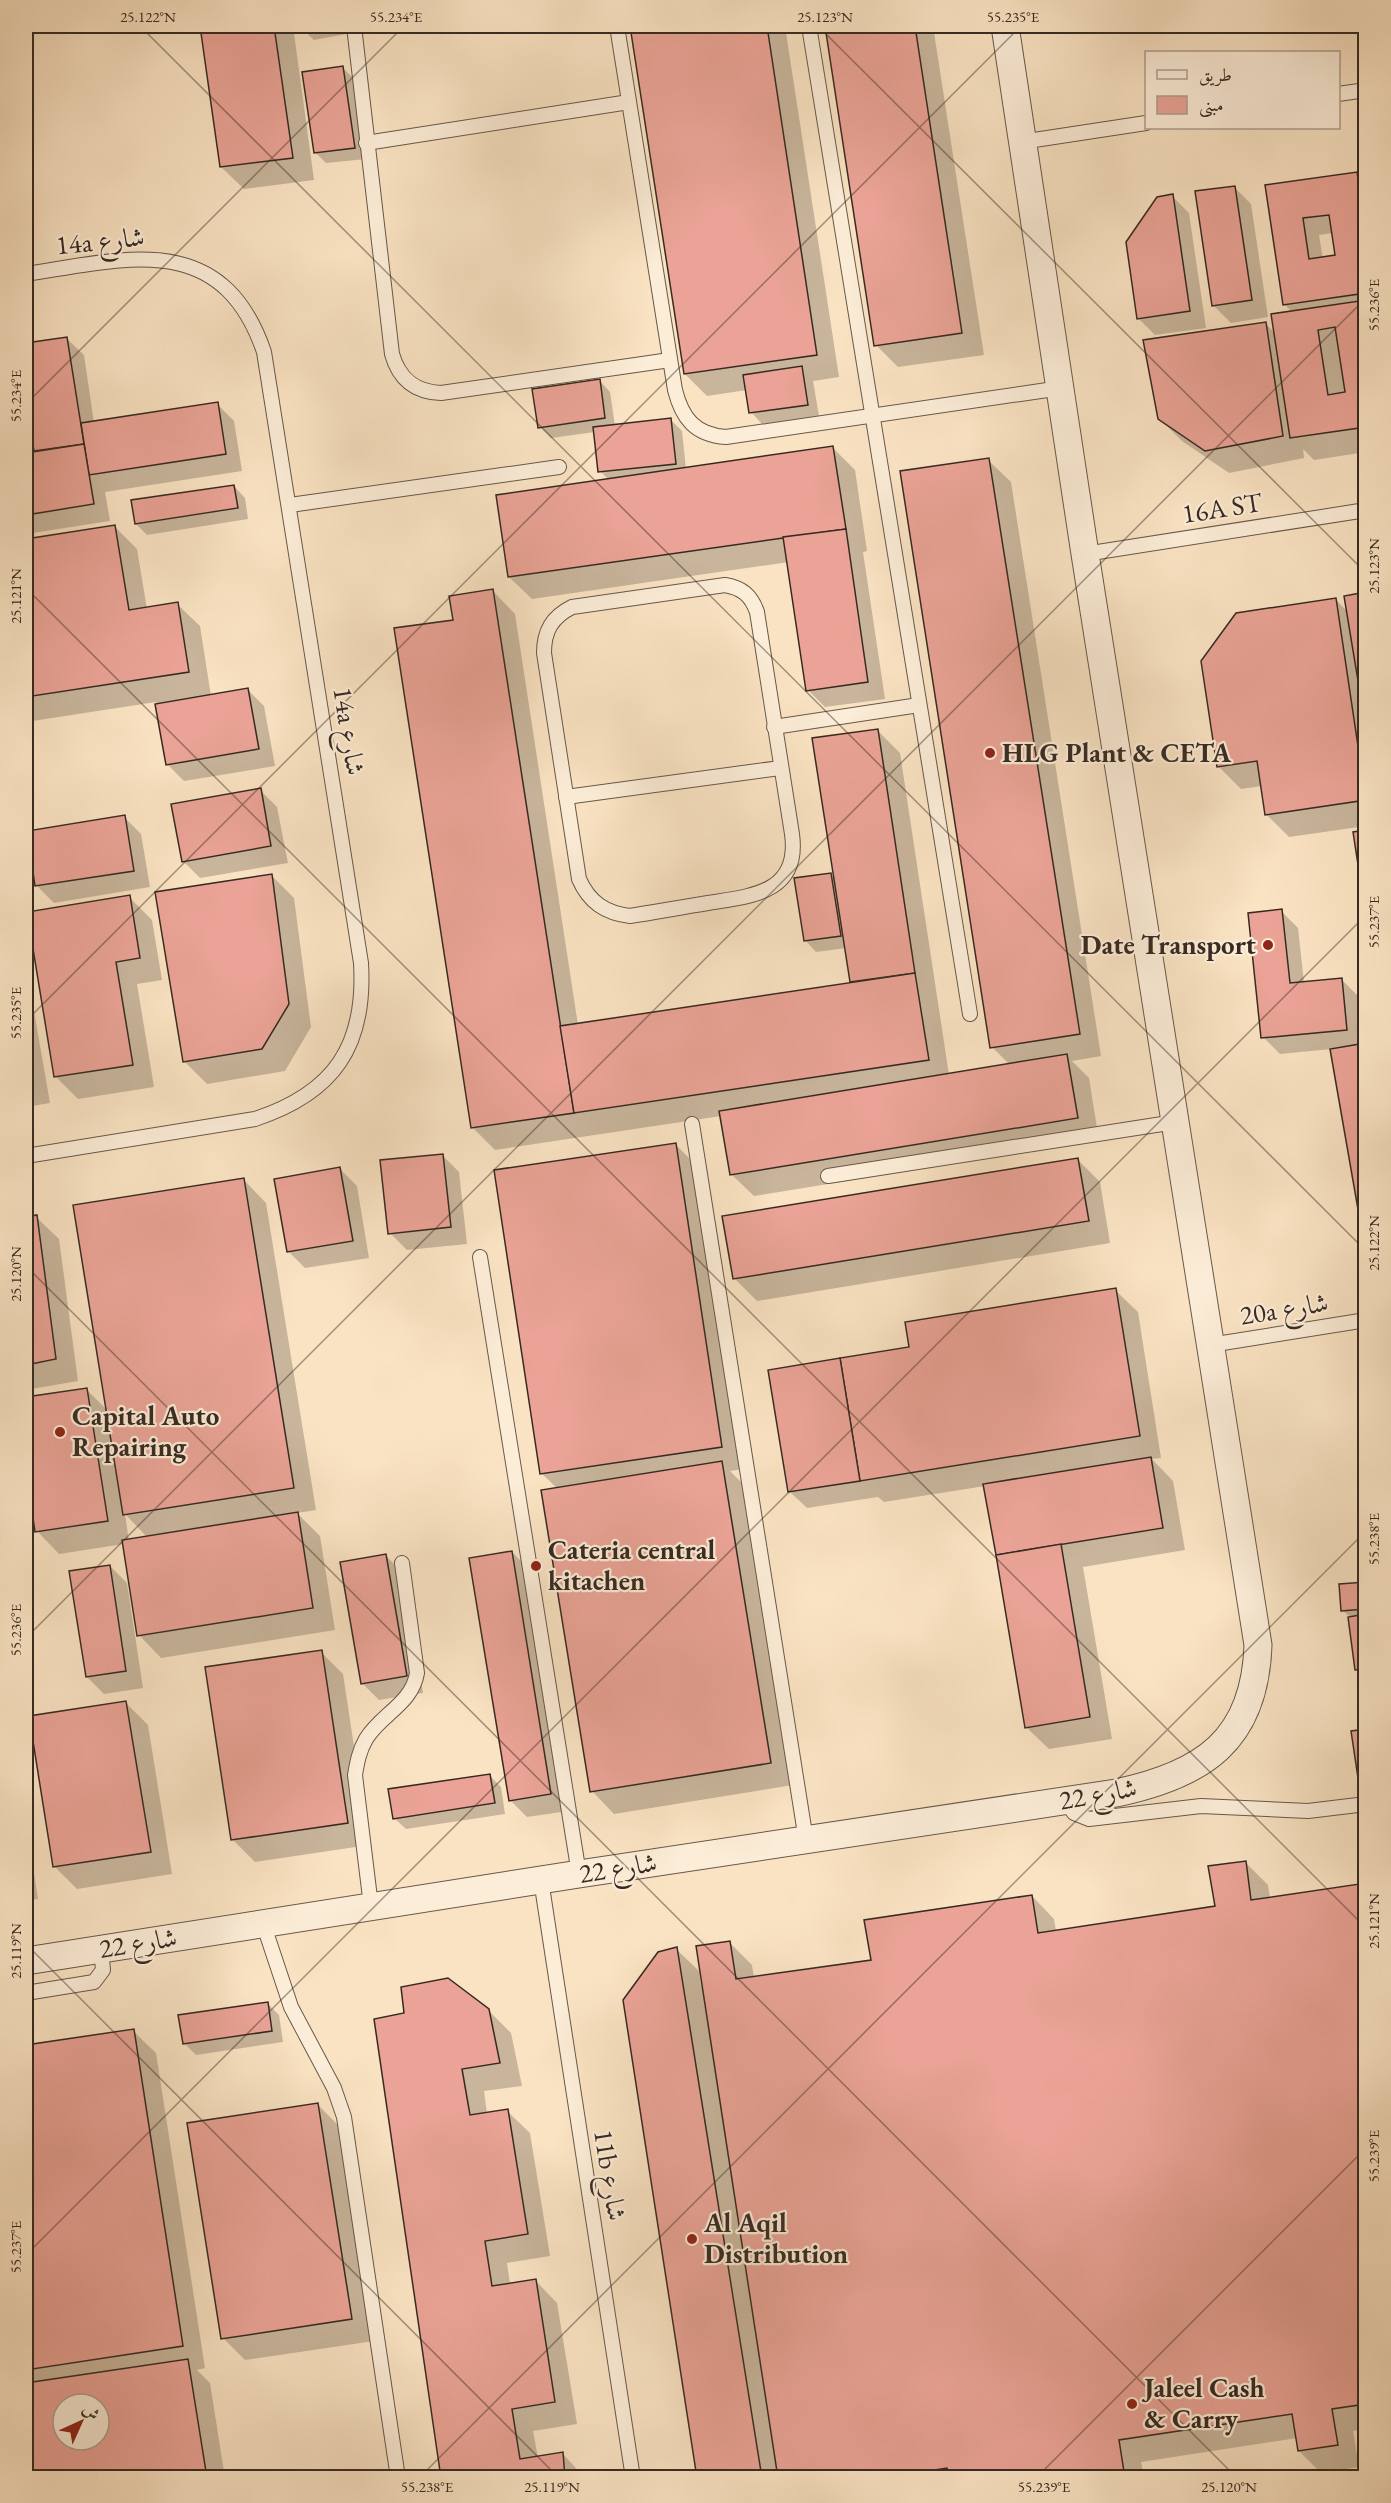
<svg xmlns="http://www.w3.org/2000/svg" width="1391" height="2503" font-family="'EB Garamond',Amiri,serif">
	<rect width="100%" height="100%" fill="#fae3c3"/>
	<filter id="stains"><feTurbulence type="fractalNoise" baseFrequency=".00333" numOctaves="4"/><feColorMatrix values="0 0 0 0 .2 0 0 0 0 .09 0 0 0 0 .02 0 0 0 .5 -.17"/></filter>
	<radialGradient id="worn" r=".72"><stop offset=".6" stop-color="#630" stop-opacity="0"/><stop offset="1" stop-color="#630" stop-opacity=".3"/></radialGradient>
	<!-- shadow -->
	<g fill="#0003" fill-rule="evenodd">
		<polygon points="201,26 293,26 314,180 244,189 221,167"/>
		<polygon points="299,26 358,26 357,32 314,40"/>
		<polygon points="632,26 785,26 839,377 813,381 819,416 762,424 751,412 747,390 707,396 685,374"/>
		<polygon points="826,26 933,26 984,355 898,367 876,345"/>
		<polygon points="343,68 354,79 366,159 326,163 315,152"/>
		<path d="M1356,174L1366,183V452L1314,460L1303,449L1304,458L1229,473L1182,441L1159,418L1265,323L1276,334L1292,312L1284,304L1266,186ZM1333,233L1337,257L1323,259L1319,235Z"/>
		<polygon points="1234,187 1251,204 1268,317 1231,323 1214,306"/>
		<polygon points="1172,196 1189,213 1206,328 1155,335 1138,318"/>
		<polygon points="66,338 84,355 94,423 217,404 234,421 242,471 105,492 110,521 26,534 26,454 35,453 26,391 26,345"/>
		<polygon points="599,380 610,392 615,426 671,420 682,431 686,469 833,448 855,470 867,551 863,552 885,699 825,707 808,690 789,562 532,599 509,577 609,480 600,471 595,432 551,438 540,427"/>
		<polygon points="988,460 1011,482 1101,1056 1072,1061 1089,1078 1099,1140 754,1196 731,1174 721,1116 495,1150 473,1128 454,621 493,591 515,614 578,1025 851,984 846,948 816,952 805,940 831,874 835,879 877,730 900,753 949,1075 1010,1065 992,1047"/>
		<polygon points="234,486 245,498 248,519 147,535 136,524"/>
		<polygon points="115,527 137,549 147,609 177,604 200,626 211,696 247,689 264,706 275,766 184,781 167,764 156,702 26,722 26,540"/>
		<polygon points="1366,594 1366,826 1289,837 1267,815 1262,786 1241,789 1219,767 1335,599 1349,613"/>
		<polygon points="260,790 277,807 288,863 200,878 183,861"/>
		<polygon points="124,817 141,834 150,887 54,903 37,886"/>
		<polygon points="272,876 294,898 311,1027 285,1071 207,1084 184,1061"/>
		<polygon points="129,897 152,920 162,980 137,984 154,1087 78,1099 56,1077"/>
		<polygon points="1281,911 1298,928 1304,983 1341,979 1358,996 1364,1045 1366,1045 1366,1239 1332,1049 1280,1054 1263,1037"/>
		<polygon points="26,965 50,1103 26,1107"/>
		<polygon points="676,1145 698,1167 744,1469 730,1471 744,1485 793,1785 614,1814 592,1791 558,1489 541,1473"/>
		<polygon points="442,1155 459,1172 467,1244 407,1250 390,1233"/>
		<polygon points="1077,1159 1100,1182 1110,1243 757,1301 734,1278"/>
		<polygon points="340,1169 357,1186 369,1258 305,1268 288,1251"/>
		<path d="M244,1180L266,1203L316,1510L297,1513L320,1536L335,1630L161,1658L139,1635L124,1544L59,1554L37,1531L31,1491L26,1492V1398L86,1389L108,1411ZM125,1514L148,1538L129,1541Z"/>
		<polygon points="36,1217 59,1239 78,1381 26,1390 26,1218"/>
		<polygon points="1115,1290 1138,1312 1161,1458 1152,1459 1173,1481 1185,1550 1083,1567 1112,1739 1049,1749 1026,1727 985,1486 884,1502 878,1497 807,1508 789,1491 910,1349"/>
		<polygon points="512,1552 529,1569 568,1811 527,1817 510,1800"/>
		<polygon points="386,1556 403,1573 423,1693 379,1700 362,1683"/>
		<polygon points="110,1566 127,1583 143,1688 104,1694 87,1677"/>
		<polygon points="1366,1584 1366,1678 1357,1670 1349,1616 1343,1611"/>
		<polygon points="321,1652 343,1674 369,1845 255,1862 233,1840"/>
		<polygon points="126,1703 148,1725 172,1874 77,1889 54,1866"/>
		<polygon points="490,1776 501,1787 505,1814 406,1829 394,1818"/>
		<polygon points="26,1820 38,1899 26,1901"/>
		<polygon points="1245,1862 1268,1885 1270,1898 1366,1884 1366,2429 1353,2431 1359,2467 1321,2473 1299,2451 1297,2438 1141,2462 1144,2478 699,2478 676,1949 699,1971 701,1986 704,1986 730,1943 752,1965 754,1978 873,1961 1032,1896 1054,1919 1056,1931 1216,1908"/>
		<polygon points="267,2003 279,2015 283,2042 196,2055 184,2043"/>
		<polygon points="488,2010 511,2033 522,2086 484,2091 487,2114 507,2111 530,2133 550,2256 507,2263 510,2284 535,2280 557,2303 577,2424 533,2431 538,2458 563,2454 585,2478 443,2478 376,2020"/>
		<path d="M133,2031L156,2053L205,2368L197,2370L210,2383L225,2478H26V2046ZM63,2404H99V2440H63Z"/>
		<polygon points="318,2105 340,2127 374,2341 245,2360 223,2338"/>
	</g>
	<!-- building -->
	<g fill="#eaa396" stroke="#372a22" stroke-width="1.5" fill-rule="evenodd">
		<polygon points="200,26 274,26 293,158 220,167"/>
		<polygon points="630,26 767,26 817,355 684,374"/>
		<polygon points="825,26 915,26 962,333 874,346"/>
		<polygon points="343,66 355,148 314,153 302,72"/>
		<path d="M1357,172L1366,234V293L1283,305L1265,185ZM1329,215L1335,255L1309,259L1303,218Z"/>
		<polygon points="1235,186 1252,300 1212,306 1195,191"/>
		<polygon points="1173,194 1190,311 1137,319 1126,242 1157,197"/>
		<path d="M1366,300V427L1290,438L1271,314ZM1335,327L1345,392L1328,395L1318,330Z"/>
		<polygon points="1266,322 1283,436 1205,451 1158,419 1143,340"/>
		<polygon points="67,337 84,444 34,451 26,401 26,343"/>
		<polygon points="802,366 808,405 749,413 743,375"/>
		<polygon points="600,379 605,418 538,428 532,389"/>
		<polygon points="218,402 226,454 89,475 81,423"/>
		<polygon points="671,418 676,464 598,472 593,427"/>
		<polygon points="84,444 94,504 26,515 26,453"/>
		<polygon points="833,446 846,529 508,577 496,495"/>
		<polygon points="989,458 1080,1034 990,1048 900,471"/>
		<polygon points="234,485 238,508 135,524 131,500"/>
		<polygon points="115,525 129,610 178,602 189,672 26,697 26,539"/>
		<polygon points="846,529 868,682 806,691 783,537"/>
		<polygon points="493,589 574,1113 471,1128 394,628 453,620 449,596"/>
		<polygon points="1366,592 1366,729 1344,596"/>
		<polygon points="1336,598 1366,800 1265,815 1257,761 1217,767 1201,661 1236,613"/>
		<polygon points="248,688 259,749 166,765 155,704"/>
		<polygon points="878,729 915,973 850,982 812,738"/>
		<polygon points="261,788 271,846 182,862 171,804"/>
		<polygon points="125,815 134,871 35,886 27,831"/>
		<polygon points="1366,830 1366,890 1362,891 1353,832"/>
		<polygon points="831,873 841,936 804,941 794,878"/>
		<polygon points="272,874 289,1004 262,1049 183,1062 155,892"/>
		<polygon points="130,895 140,958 116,962 133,1065 54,1077 27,912"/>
		<polygon points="1282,909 1290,983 1342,978 1347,1030 1261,1038 1248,913"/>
		<polygon points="915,973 929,1060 574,1113 560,1026"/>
		<polygon points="1366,1043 1366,1238 1363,1238 1330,1049"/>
		<polygon points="1067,1054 1078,1118 730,1175 719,1111"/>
		<polygon points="676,1143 722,1447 540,1474 494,1170"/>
		<polygon points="443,1154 451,1227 388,1234 380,1160"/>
		<polygon points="1078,1158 1089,1221 733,1279 722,1216"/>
		<polygon points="340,1167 353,1241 287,1252 274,1179"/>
		<polygon points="244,1178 294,1488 123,1515 73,1205"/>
		<polygon points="37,1215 56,1359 26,1365 26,1217"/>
		<polygon points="1116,1288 1140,1436 860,1481 840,1358 909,1347 905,1322"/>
		<polygon points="840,1358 860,1481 788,1492 768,1370"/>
		<polygon points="87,1388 108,1521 35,1532 26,1468 26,1397"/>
		<polygon points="1151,1457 1163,1528 996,1555 983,1484"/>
		<polygon points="722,1461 771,1763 590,1792 541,1490"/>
		<polygon points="298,1512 313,1608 137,1636 122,1540"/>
		<polygon points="1061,1544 1090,1717 1025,1728 996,1555"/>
		<polygon points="512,1551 551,1794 509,1801 469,1558"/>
		<polygon points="386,1554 407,1676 361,1684 340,1562"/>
		<polygon points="110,1565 126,1671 86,1677 69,1571"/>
		<polygon points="1366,1582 1366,1609 1341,1611 1339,1584"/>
		<polygon points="1366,1614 1366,1669 1355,1670 1348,1617"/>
		<polygon points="322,1650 348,1823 231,1840 205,1667"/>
		<polygon points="126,1701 151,1852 53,1867 29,1716"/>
		<polygon points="1366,1729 1366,1797 1361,1798 1351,1731"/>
		<polygon points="490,1774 495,1803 393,1819 388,1789"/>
		<polygon points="1246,1861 1251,1900 1366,1883 1366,2404 1332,2409 1338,2445 1298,2451 1292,2414 1119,2440 1125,2478 949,2478 947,2468 881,2478 778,2478 696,1946 730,1941 736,1979 871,1960 864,1920 1032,1895 1038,1933 1215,1906 1208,1866"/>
		<polygon points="677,1947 762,2478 697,2478 623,2000 658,1952"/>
		<polygon points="448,1978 489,2009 500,2063 462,2069 470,2115 508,2109 528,2234 485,2241 492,2286 536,2279 555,2402 512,2409 520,2459 563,2452 565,2478 441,2478 374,2019 404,2013 401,1987"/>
		<polygon points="268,2002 272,2031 183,2044 178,2015"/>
		<polygon points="134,2029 183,2346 26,2370 26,2045"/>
		<polygon points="318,2103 352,2319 221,2339 187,2123"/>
		<path d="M188,2359L207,2478H26V2383ZM63,2404H99V2440H63Z"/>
	</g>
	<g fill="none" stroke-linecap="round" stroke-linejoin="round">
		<defs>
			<g id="service">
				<path d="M354,26L392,354C399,379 415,392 441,393L670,360"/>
				<path d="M617,26L675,390C682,418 695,435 726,437L1061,388"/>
				<polyline points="809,26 970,1014"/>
				<polyline points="1338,94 1366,90"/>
				<polyline points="1021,142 1146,123"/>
				<polyline points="366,143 629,102"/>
				<path d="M26,274C125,259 222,229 264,352L361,963C366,1046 334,1093 255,1119L26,1156"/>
				<polyline points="290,505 559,467"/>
				<polyline points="1085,554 1366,510"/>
				<path d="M725,585C742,588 751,595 757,612L792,834C800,893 752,896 708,903C682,907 656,912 630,916C605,913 589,902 579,879L544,653C544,631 552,617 572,607Z"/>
				<polyline points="774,727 919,705"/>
				<polyline points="566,797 780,768"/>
				<polyline points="692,1124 806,1840"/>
				<polyline points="828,1176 1175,1122"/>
				<polyline points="480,1257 579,1874"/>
				<polyline points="1210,1345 1366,1320"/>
				<polyline points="1065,1801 1074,1813 1089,1819 1201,1806 1308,1811 1366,1804"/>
				<polyline points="541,1880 633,2478"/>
				<path d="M371,1906L355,1775C357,1763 359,1751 366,1739C381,1714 412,1704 417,1673L402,1563"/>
				<polyline points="263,1923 291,2007 334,2088 344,2117 398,2478"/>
				<polyline points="26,1993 94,1982 103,1970 101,1949"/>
			</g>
			<path id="minor" d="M26,1961L579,1874L1116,1793C1203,1775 1255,1740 1258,1645L1085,554L1005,26"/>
		</defs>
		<!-- service casing -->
		<use href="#service" stroke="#68584a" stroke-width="16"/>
		<!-- minor casing -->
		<use href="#minor" stroke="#68584a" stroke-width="29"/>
		<!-- service -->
		<use href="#service" stroke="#fcedd8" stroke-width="14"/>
		<!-- minor -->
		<use href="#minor" stroke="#fcedd8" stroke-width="27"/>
	</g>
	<!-- ticks -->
	<path fill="none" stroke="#372a22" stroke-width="1.5" stroke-opacity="0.45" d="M140,26L1366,1251M818,26L1366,573M26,404L404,26M26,588L1366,1928M26,1021L1021,26M26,1266L1237,2478M26,1638L1366,298M26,1944L559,2478M26,2255L1366,915M419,2478L1366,1531M1036,2478L1366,2148"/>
	<!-- markers -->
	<g fill="#8f2418" stroke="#fcedd8" stroke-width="2">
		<circle cx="990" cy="753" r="6"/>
		<circle cx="1268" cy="945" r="6"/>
		<circle cx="60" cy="1432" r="6"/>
		<circle cx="536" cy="1566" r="6"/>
		<circle cx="692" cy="2239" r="6"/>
		<circle cx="1132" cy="2404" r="6"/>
	</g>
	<g text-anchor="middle" stroke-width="4.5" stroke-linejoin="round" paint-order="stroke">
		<!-- street labels -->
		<g font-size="27" fill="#372a22" stroke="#fcedd8">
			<text transform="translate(100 241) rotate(-6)" y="9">14a شارع</text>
			<text transform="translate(1222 508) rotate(-9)" y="9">16A ST</text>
			<text transform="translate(349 731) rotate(81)" y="9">14a شارع</text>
			<text transform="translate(1284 1309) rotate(-9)" y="9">20a شارع</text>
			<text transform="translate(1098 1794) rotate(-10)" y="9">شارع 22</text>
			<text transform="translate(618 1868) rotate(-9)" y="9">شارع 22</text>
			<text transform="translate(138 1943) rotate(-9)" y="9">شارع 22</text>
			<text transform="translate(610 2175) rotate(81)" y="9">11b شارع</text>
		</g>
		<!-- poi labels -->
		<g font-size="27" font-weight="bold" fill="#372a22" stroke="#fcedd8" text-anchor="start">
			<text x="1002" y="762">HLG Plant &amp; CETA</text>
			<text x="1256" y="954" text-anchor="end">Date Transport</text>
			<text x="72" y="1425">Capital Auto<tspan x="72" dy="31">Repairing</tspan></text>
			<text x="548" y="1559">Cateria central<tspan x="548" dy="31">kitachen</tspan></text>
			<text x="704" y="2232">Al Aqil<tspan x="704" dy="31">Distribution</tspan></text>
			<text x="1144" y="2397">Jaleel Cash<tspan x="1144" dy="31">&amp; Carry</tspan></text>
		</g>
	</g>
	<!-- margin -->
	<rect width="1391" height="2503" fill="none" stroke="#fae3c3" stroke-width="66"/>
	<!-- legend -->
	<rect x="1145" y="51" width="195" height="78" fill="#fcedd8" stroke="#ad9f8f" stroke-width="1.5"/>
	<rect x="1157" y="70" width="30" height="9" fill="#fcedd8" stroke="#ad9f8f" stroke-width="1.5"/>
	<text x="1199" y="81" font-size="18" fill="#372a22">طريق</text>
	<rect x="1157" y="96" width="30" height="18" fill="#eaa396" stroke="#ad9f8f" stroke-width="1.5"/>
	<text x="1199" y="111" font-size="18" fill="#372a22">مبنى</text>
	<!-- north arrow -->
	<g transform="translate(81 2422) rotate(45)"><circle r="28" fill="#fcedd8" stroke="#ad9f8f" stroke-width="1.5"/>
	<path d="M0-4.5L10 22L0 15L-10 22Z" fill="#8f2418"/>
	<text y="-9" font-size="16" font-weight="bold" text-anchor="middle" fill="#372a22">ش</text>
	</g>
	<rect x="33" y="33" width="1325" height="2437" fill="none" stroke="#372a22" stroke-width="2"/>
	<g font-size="15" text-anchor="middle" fill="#372a22">
		<text x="148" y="22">25.122°N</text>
		<text x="396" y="22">55.234°E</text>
		<text x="825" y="22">25.123°N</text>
		<text x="1013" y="22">55.235°E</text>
		<text transform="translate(1374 305) rotate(-90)" y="5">55.236°E</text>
		<text transform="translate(16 396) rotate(-90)" y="5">55.234°E</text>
		<text transform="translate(1374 566) rotate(-90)" y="5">25.123°N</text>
		<text transform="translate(16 596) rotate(-90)" y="5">25.121°N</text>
		<text transform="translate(1374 922) rotate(-90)" y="5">55.237°E</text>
		<text transform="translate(16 1013) rotate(-90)" y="5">55.235°E</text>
		<text transform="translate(1374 1243) rotate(-90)" y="5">25.122°N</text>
		<text transform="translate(16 1274) rotate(-90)" y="5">25.120°N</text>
		<text transform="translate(1374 1539) rotate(-90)" y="5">55.238°E</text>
		<text transform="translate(16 1630) rotate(-90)" y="5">55.236°E</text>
		<text transform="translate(1374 1921) rotate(-90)" y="5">25.121°N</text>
		<text transform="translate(16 1951) rotate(-90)" y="5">25.119°N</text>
		<text transform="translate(1374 2156) rotate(-90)" y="5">55.239°E</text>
		<text transform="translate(16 2247) rotate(-90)" y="5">55.237°E</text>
		<text x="427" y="2492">55.238°E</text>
		<text x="552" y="2492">25.119°N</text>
		<text x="1044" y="2492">55.239°E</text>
		<text x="1229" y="2492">25.120°N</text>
	</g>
	<rect width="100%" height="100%" filter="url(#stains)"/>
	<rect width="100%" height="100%" fill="url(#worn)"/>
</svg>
